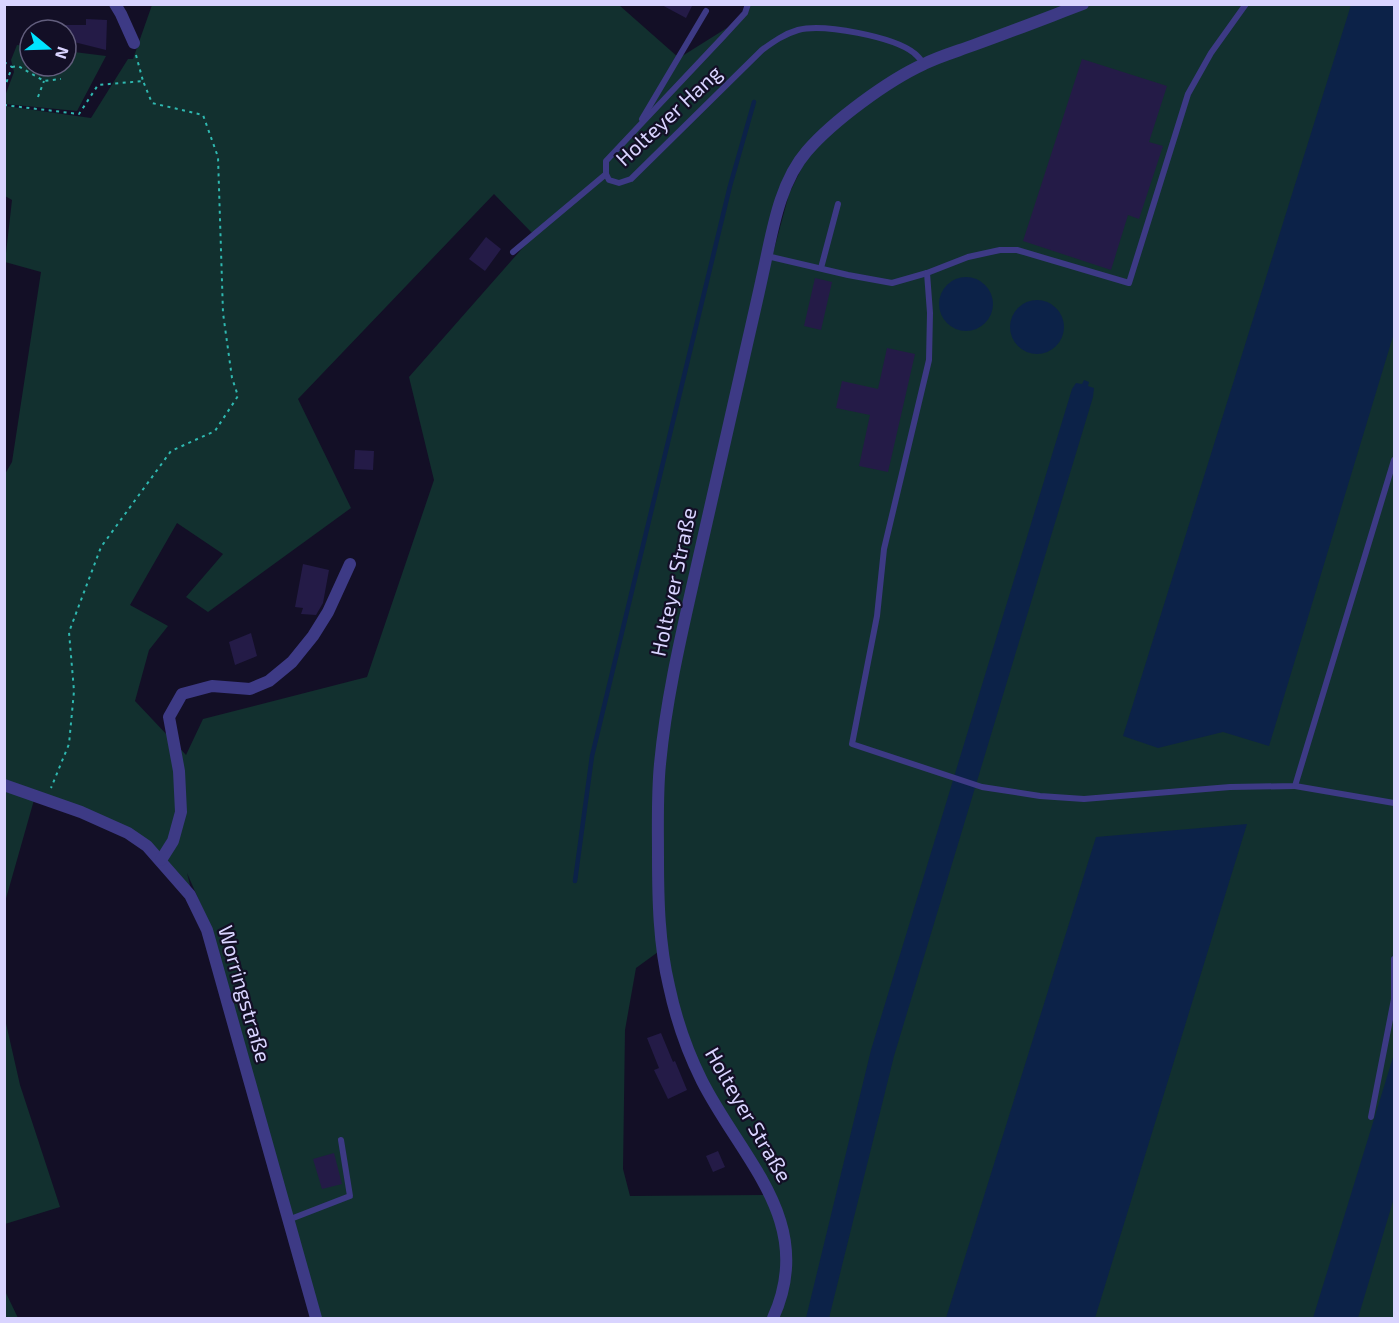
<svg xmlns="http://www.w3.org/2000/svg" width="1399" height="1323" font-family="'Exo 2',sans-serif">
	<rect width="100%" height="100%" fill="#130f26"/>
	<!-- green -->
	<g fill="#12302f" fill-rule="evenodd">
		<path d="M152,5H619L679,58L746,16L751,5H1074L925,62C922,59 919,54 916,51C895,37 826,24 802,28C786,31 774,40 761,50C772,47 784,35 798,31C823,25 876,34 900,46C908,50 915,57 921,64L867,95L822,130L801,152L781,188L763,254L695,553L660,728L654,809L658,952L636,968L625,1030L623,1169L630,1196L769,1195C789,1234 792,1279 773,1318H321L208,921L187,873L192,893L153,847L53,800L5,783V474L12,462L41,272L5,262L12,200L5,196V106L91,118L128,59H133ZM494,194L534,235L409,377L434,480L367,677L203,719L186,755L135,701L149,650L168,626L130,605L177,523L223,554L186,597L208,612L351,508L298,399Z"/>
		<polygon points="1090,5 1394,5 1394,1318 775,1318 787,1242 686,1037 664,950 662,800 668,733 676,683 769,268 789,194 807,157 848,117 925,66"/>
		<polygon points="17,45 30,46 30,66 66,66 66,51 106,56 77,111 5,104 5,96 14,72 11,60"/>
		<polygon points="5,788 34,800 5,902"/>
		<polygon points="5,1019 20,1085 60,1207 5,1224"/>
		<polygon points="5,1291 18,1318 5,1318"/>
	</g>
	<!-- water -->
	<g fill="#0c2248">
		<polygon points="1351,5 1394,5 1394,333 1269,746 1223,732 1158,748 1123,736"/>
		<circle cx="966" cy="304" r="27"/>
		<circle cx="1037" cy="327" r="27"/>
		<polygon points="1084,380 1089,382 1088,386 1094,388 1093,397 894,1056 829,1318 806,1318 871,1050 1072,389 1076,383 1082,384"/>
		<polygon points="1247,824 1095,1318 946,1318 1096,837"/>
		<polygon points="1394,1054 1394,1198 1358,1318 1313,1318"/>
	</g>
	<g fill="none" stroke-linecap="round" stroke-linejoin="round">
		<!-- stream -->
		<polyline stroke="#0c2248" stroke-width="4.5" points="575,881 592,756 730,186 754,102"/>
	</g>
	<!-- building -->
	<g fill="#241b47">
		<polygon points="660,4 693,4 686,18"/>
		<polygon points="86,19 107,20 106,50 66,40 66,25 86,25"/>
		<polygon points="1082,59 1167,86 1149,142 1163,146 1139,219 1128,215 1111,270 1023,241"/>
		<polygon points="486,237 501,249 485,271 469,259"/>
		<polygon points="815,278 832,282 821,330 804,326"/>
		<polygon points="887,348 915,354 888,472 859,466 870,415 836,408 842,381 878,389"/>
		<polygon points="355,450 374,451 373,470 354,469"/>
		<polygon points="303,564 329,570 323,603 316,615 301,614 303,608 295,607"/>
		<polygon points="251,633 257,656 235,665 229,642"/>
		<polygon points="661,1033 673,1062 675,1061 687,1090 668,1099 654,1070 659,1068 647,1038"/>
		<polygon points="718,1151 725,1167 713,1172 706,1156"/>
		<polygon points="334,1153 342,1184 322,1189 313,1159"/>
	</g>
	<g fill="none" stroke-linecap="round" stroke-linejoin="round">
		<!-- path -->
		<g stroke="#2fb8b0" stroke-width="2" stroke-dasharray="3 4.5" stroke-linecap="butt">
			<polyline points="136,55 143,81"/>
			<polyline points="4,62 12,67 4,89"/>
			<polyline points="12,67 18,66 44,81 61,79"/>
			<polyline points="38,97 44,81"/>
			<polyline points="4,105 79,114 98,85 143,81 152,103 203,115 218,157 223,313 232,378 238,396 215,431 171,451 101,547 69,632 74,691 69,744 51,788"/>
		</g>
		<!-- service -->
		<g stroke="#3d3a85" stroke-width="6">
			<path d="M748,4L745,13L722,38L606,161V174L609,180L619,183L631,179L762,50C773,42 784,34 798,30C823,23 894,37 914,53C918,56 921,60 924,64"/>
			<polyline points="642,119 706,11"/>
			<polyline points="513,252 606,174"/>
			<polyline points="767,256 848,275 892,283 927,273 968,257 1000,250 1017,250 1129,283 1188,94 1211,53 1246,4"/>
			<polyline points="821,268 838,204"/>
			<polyline points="927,273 930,313 929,360 884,549 877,616 852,744 982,787 1040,796 1084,799 1230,787 1295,786 1394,460"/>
			<polyline points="1295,786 1394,803"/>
			<polyline points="1371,1117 1394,999 1394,959"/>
			<polyline points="288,1220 350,1196 341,1140"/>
		</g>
		<!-- minor -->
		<g stroke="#3d3a85" stroke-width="12">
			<polyline points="115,4 121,14 134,43"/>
			<polyline points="4,785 81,812 128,833 147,846 190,895 207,930 316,1318"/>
			<polyline points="161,860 173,841 181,812 179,771 169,717 182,694 212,686 250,689 269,681 292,662 313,636 328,612 350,564"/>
			<path d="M773,1318C817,1222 742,1160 702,1081C687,1051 676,1019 669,986C659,944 658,900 658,856C658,825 657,794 660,764C666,700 681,636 695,574C710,506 726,439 741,371C748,339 756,306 763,273C772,233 779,183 807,151C833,121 887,81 924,64C940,56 958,51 974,45C1010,32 1046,18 1083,4"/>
		</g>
	</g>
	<g text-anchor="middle" stroke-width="4.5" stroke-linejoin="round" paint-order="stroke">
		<!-- street labels -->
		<g font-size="21" fill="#d9d4ff" stroke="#130f26">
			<text transform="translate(669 116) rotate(-43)" y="7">Holteyer Hang</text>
			<text transform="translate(674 582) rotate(-78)" y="7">Holteyer Straße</text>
			<text transform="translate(244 994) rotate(74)" y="7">Worringstraße</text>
			<text transform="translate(748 1115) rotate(60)" y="7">Holteyer Straße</text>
		</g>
	</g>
	<!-- border -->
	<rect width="1399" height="1323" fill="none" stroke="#d9d4ff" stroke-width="12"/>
	<!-- north arrow -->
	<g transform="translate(48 48) rotate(109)"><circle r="28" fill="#130f26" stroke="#625e7d" stroke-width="1.5"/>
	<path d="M0-4.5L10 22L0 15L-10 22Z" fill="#00e5ff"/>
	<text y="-9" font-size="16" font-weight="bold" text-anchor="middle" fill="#d9d4ff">N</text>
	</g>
</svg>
